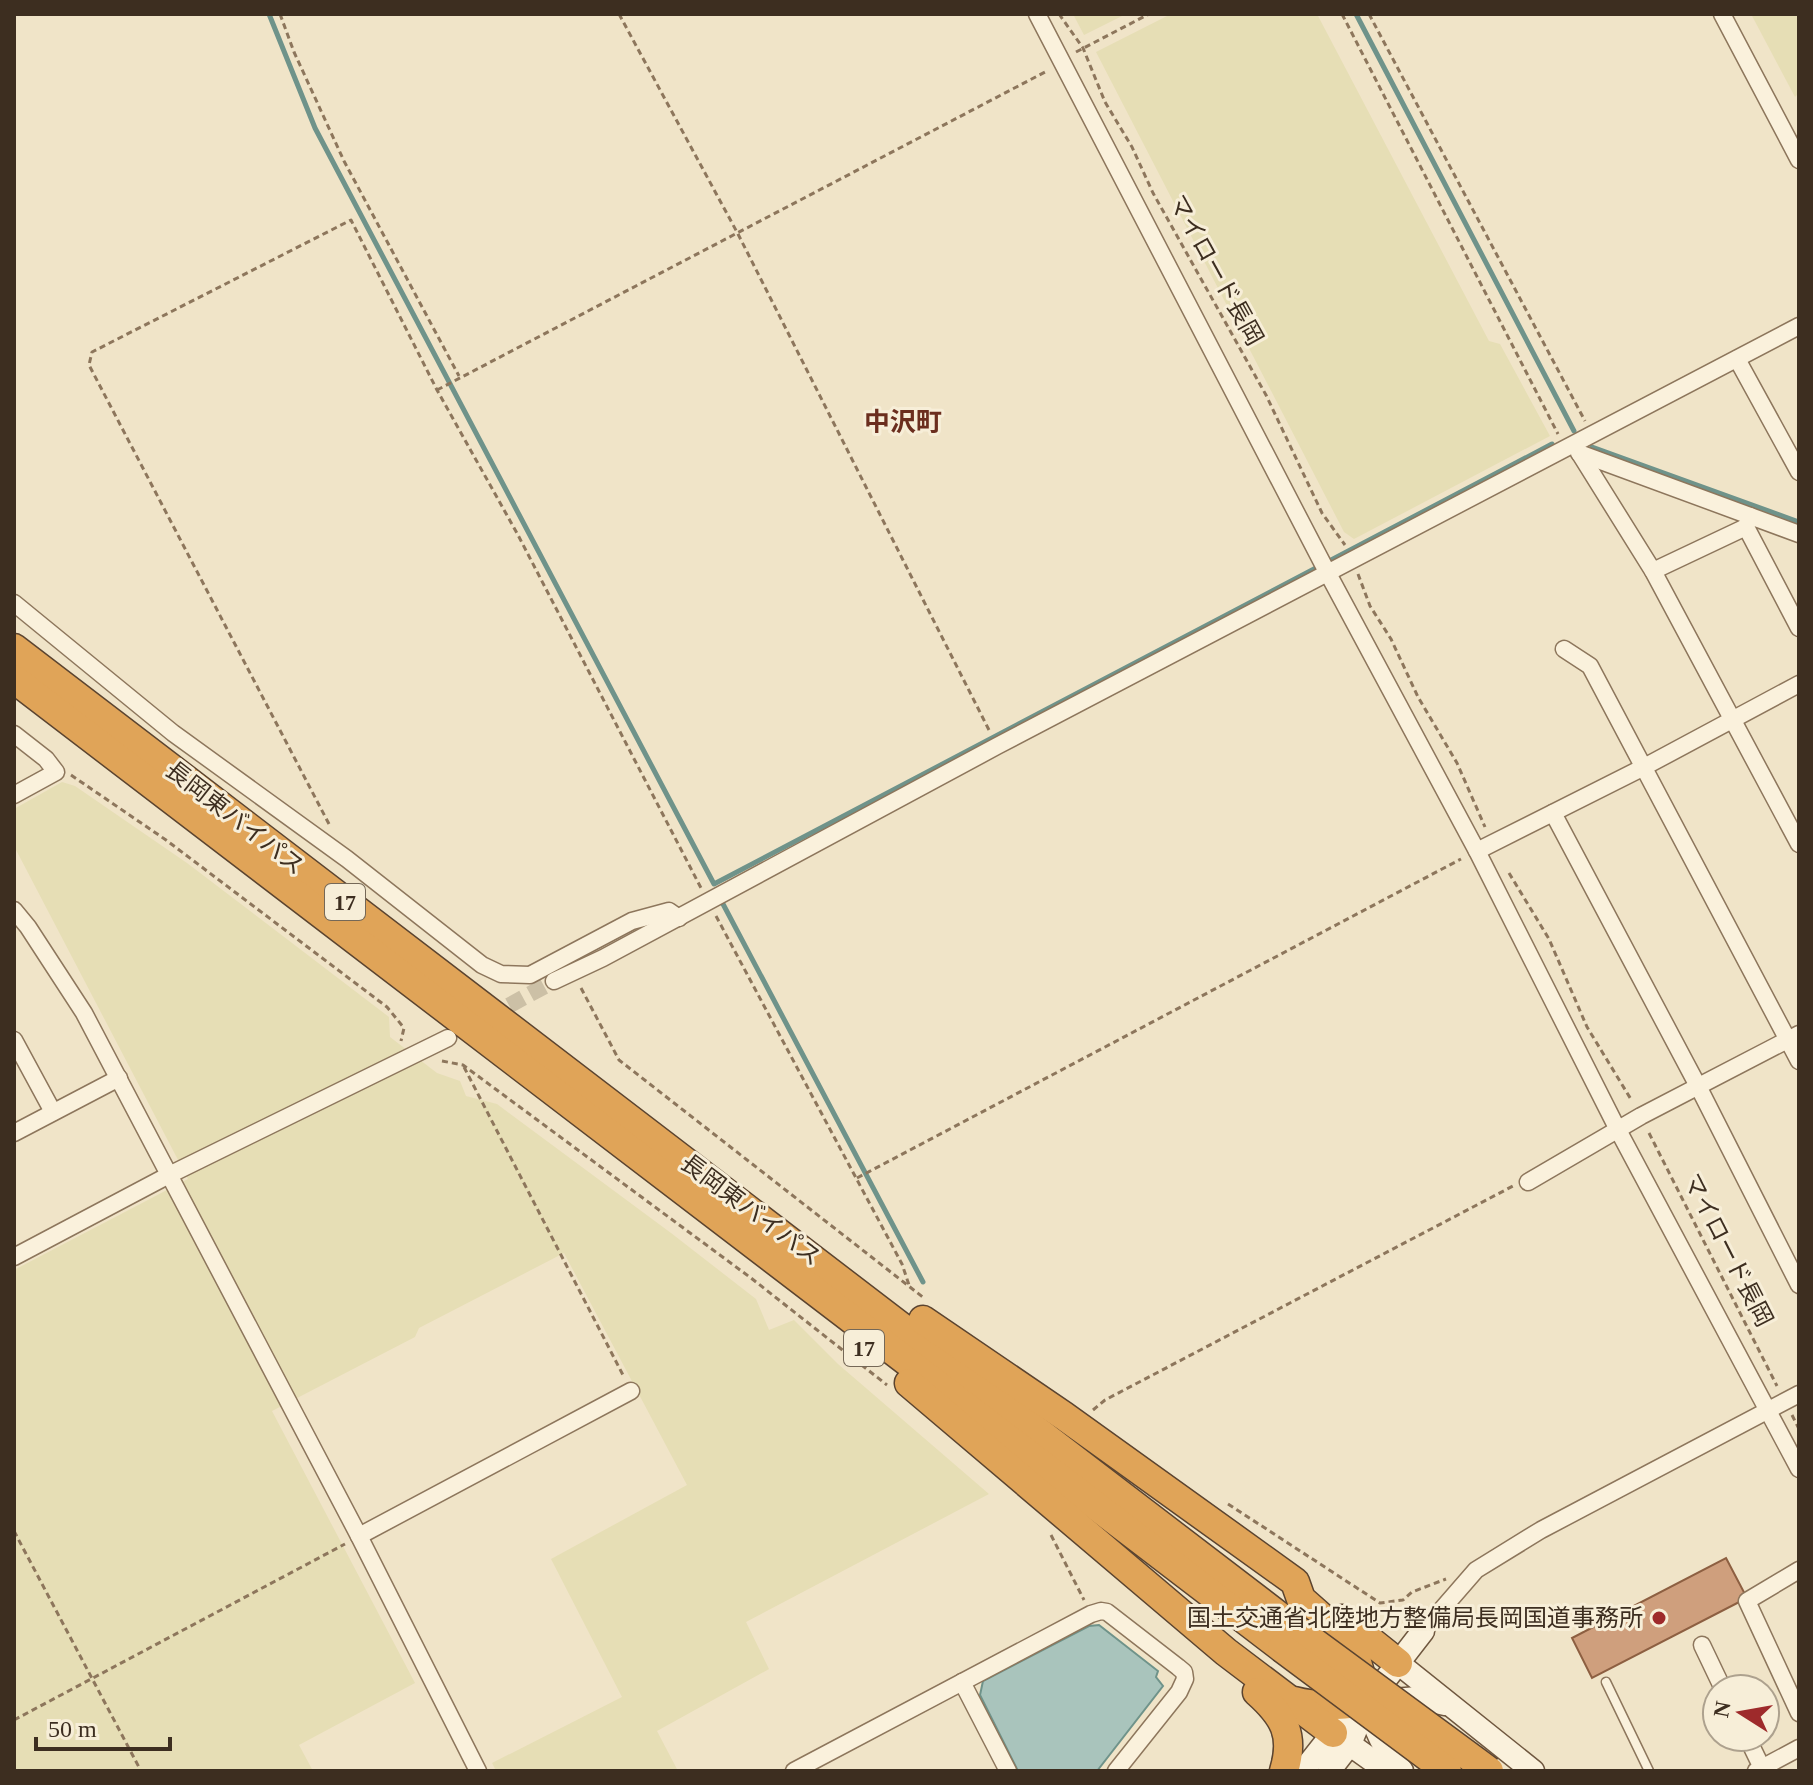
<svg xmlns="http://www.w3.org/2000/svg" width="1813" height="1785" font-family="'Times New Roman','Noto Sans JP',serif">
	<rect width="100%" height="100%" fill="#f0e4c8"/>
	<!-- farmland -->
	<g fill="#e6deb5">
		<polygon points="1073,14 1126,14 1084,35"/>
		<polygon points="1171,14 1317,14 1489,341 1500,344 1550,436 1354,539 1344,532 1096,52"/>
		<polygon points="1751,14 1799,14 1799,93 1795,97"/>
		<polygon points="62,782 75,786 187,863 389,1017 390,1037 437,1073 460,1081 466,1096 497,1104 671,1233 756,1299 769,1330 794,1320 838,1364 989,1494 746,1622 769,1669 657,1731 678,1771 496,1771 492,1763 622,1697 551,1559 687,1485 564,1253 419,1328 415,1337 272,1411 415,1683 299,1745 313,1771 14,1771 14,1270 188,1179 14,846 14,809"/>
	</g>
	<!-- water -->
	<polygon fill="#a9c4bc" stroke="#6f938a" stroke-width="2" points="1099,1625 1158,1671 1156,1677 1163,1686 1097,1771 1018,1771 980,1695 983,1681 1089,1626"/>
	<g fill="none" stroke-linecap="round" stroke-linejoin="round">
		<!-- stream -->
		<g stroke="#6f938a" stroke-width="5">
			<polyline points="269,14 315,128 714,884 1552,444"/>
			<polyline points="1356,14 1574,431"/>
			<polyline points="1592,447 1799,522"/>
			<polyline points="723,904 923,1282"/>
		</g>
	</g>
	<!-- building -->
	<polygon fill="#cf9f7d" stroke="#8d5f41" stroke-width="2" points="1726,1558 1747,1598 1592,1678 1572,1638"/>
	<g fill="none" stroke-linecap="round" stroke-linejoin="round">
		<!-- street-tunnel -->
		<polyline stroke="#ccc0a6" stroke-width="16" stroke-dasharray="16 8" stroke-linecap="butt" points="488,1017 554,981"/>
		<defs>
			<polyline id="lane" points="1606,1682 1649,1771"/>
			<g id="street">
				<polyline points="1037,14 1325,568 1477,851 1618,1130 1799,1469"/>
				<polyline points="1722,14 1799,160"/>
				<polyline points="1737,359 1799,472"/>
				<polyline points="1579,453 1799,534"/>
				<polyline points="1580,454 1653,571 1799,844"/>
				<polyline points="1750,516 1746,527 1799,628"/>
				<polyline points="1653,571 1746,527"/>
				<polyline points="14,603 173,733 347,859 482,965 501,974 530,975 632,921 669,911 679,918"/>
				<polyline points="1564,649 1590,666 1799,1061"/>
				<polyline points="14,734 46,759 56,772 14,795"/>
				<polyline points="1553,813 1699,1088 1799,1285"/>
				<polyline points="1477,851 1644,767 1799,684"/>
				<polyline points="14,910 28,927 84,1013 359,1536 478,1771"/>
				<polyline points="554,981 603,958 997,746 1799,326"/>
				<polyline points="14,1040 53,1112"/>
				<polyline points="14,1133 119,1078"/>
				<polyline points="1528,1182 1641,1116 1799,1034"/>
				<polyline points="14,1257 169,1175 448,1038"/>
				<polyline points="359,1536 631,1391"/>
				<polyline points="1799,1570 1747,1601 1799,1713"/>
				<polyline points="1423,1631 1476,1570 1541,1530 1799,1394"/>
				<polyline points="1702,1645 1723,1689"/>
				<polyline points="962,1682 1008,1771"/>
				<polyline points="1747,1737 1762,1768"/>
				<polyline points="794,1771 1091,1614 1101,1611 1107,1612 1178,1667 1184,1672 1185,1679 1179,1692 1116,1771"/>
				<polyline points="1756,1771 1799,1748"/>
			</g>
			<g id="secondary">
				<polyline points="1398,1663 1533,1771"/>
				<polyline points="1338,1736 1387,1771"/>
				<polyline points="1303,1771 1333,1733 1368,1702 1423,1631"/>
				<polyline points="1329,1771 1350,1744 1364,1710"/>
				<path d="M1402,1771C1384,1749 1374,1730 1368,1702L1418,1698L1445,1704"/>
			</g>
			<g id="highway">
				<polyline points="14,648 1296,1629"/>
				<polyline points="14,679 1282,1648"/>
				<path d="M923,1320L1064,1416L1295,1582L1301,1599L1345,1638L1354,1651L1368,1702C1342,1705 1319,1708 1294,1701"/>
				<polyline points="909,1383 1226,1652 1333,1733"/>
				<polyline points="1343,1619 1398,1663"/>
				<path d="M1257,1692C1284,1716 1295,1735 1284,1771"/>
			</g>
		</defs>
		<!-- lane casing -->
		<use href="#lane" stroke="#8d765c" stroke-width="11"/>
		<!-- street casing -->
		<use href="#street" stroke="#8d765c" stroke-width="19"/>
		<!-- secondary casing -->
		<use href="#secondary" stroke="#6f573f" stroke-width="25"/>
		<!-- highway casing -->
		<use href="#highway" stroke="#5b4430" stroke-width="31"/>
		<!-- path -->
		<g stroke="#8d765c" stroke-width="3" stroke-dasharray="6 4" stroke-linecap="butt">
			<polyline points="280,14 294,52 344,161 459,376"/>
			<polyline points="619,14 738,234 990,732"/>
			<polyline points="1059,14 1083,48 1105,102 1132,147 1153,193 1266,395 1322,513 1345,545"/>
			<polyline points="1342,14 1558,434"/>
			<polyline points="1369,14 1585,421"/>
			<polyline points="1076,52 1149,14"/>
			<polyline points="437,390 1047,71"/>
			<polyline points="1358,574 1370,606 1391,639 1418,697 1457,763 1485,827"/>
			<polyline points="71,775 166,840 387,1007 404,1028 401,1041"/>
			<polyline points="329,824 89,365 92,352 351,220 437,390 518,535 701,888"/>
			<polyline points="1509,873 1549,939 1587,1027 1632,1101"/>
			<polyline points="716,916 902,1264 910,1288"/>
			<polyline points="581,988 619,1060 924,1298"/>
			<polyline points="442,1061 463,1065 751,1278 887,1385"/>
			<polyline points="464,1067 624,1377"/>
			<polyline points="1649,1133 1777,1386"/>
			<polyline points="857,1178 1461,859"/>
			<polyline points="1093,1410 1105,1400 1513,1186"/>
			<polyline points="1792,1415 1799,1429"/>
			<polyline points="1228,1504 1380,1603 1403,1600 1412,1592 1446,1579"/>
			<polyline points="14,1531 141,1771"/>
			<polyline points="1051,1535 1084,1600"/>
			<polyline points="14,1720 345,1544"/>
		</g>
		<!-- lane -->
		<use href="#lane" stroke="#faf1dc" stroke-width="8"/>
		<!-- street -->
		<use href="#street" stroke="#faf1dc" stroke-width="16"/>
		<!-- secondary -->
		<use href="#secondary" stroke="#faf1dc" stroke-width="22"/>
		<!-- highway -->
		<use href="#highway" stroke="#e0a458" stroke-width="28"/>
		<defs>
			<g id="highway-bridge">
				<polyline points="1296,1629 1489,1771"/>
				<polyline points="1282,1648 1447,1771"/>
			</g>
		</defs>
		<!-- highway-bridge casing -->
		<use href="#highway-bridge" stroke="#5b4430" stroke-width="31" stroke-linecap="butt"/>
		<!-- highway-bridge -->
		<use href="#highway-bridge" stroke="#e0a458" stroke-width="28"/>
	</g>
	<!-- markers -->
	<circle fill="#9e2a2b" stroke="#f7eed8" stroke-width="3" cx="1659" cy="1618" r="8"/>
	<g text-anchor="middle" stroke-width="6" stroke-linejoin="round" paint-order="stroke">
		<!-- shield labels -->
		<g fill="#f7eed8" stroke="#756857" stroke-width="2">
			<rect x="325" y="884" width="40" height="36" rx="6"/>
			<rect x="844" y="1330" width="40" height="36" rx="6"/>
		</g>
		<g font-size="22" font-weight="bold" fill="#3d2e20">
			<text x="345" y="910">17</text>
			<text x="864" y="1356">17</text>
		</g>
		<!-- street labels -->
		<g font-size="24" fill="#3d2e20" stroke="#f7eed8">
			<text transform="translate(1216 270) rotate(61)" y="8">マイロード長岡</text>
			<text transform="translate(235 818) rotate(38)" y="8">長岡東バイパス</text>
			<text transform="translate(751 1210) rotate(37)" y="8">長岡東バイパス</text>
			<text transform="translate(1728 1250) rotate(63)" y="8">マイロード長岡</text>
		</g>
		<!-- poi labels -->
		<g font-size="24" fill="#3d2e20" stroke="#f7eed8" text-anchor="end">
			<text x="1643" y="1626">国土交通省北陸地方整備局長岡国道事務所</text>
		</g>
		<!-- neighbourhood labels -->
		<g font-size="26" font-weight="bold" fill="#6b2e1e" stroke="#f7eed8">
			<text x="903" y="431">中沢町</text>
		</g>
	</g>
	<!-- border -->
	<rect width="1813" height="1785" fill="none" stroke="#3d2e20" stroke-width="32"/>
	<!-- north arrow -->
	<g transform="translate(1741 1713) rotate(281)"><circle r="38" fill="#f7eed8" stroke="#ada18e" stroke-width="2"/>
	<path d="M0-6L14 30L0 20L-14 30Z" fill="#9e2a2b"/>
	<text y="-12" font-size="22" font-weight="bold" text-anchor="middle" fill="#3d2e20">N</text>
	</g>
	<!-- scale -->
	<path d="M36 1737v12h134v-12" fill="none" stroke="#3d2e20" stroke-width="4"/>
	<text x="48" y="1737" font-size="24" fill="#3d2e20" stroke="#f7eed8" stroke-width="6" paint-order="stroke">50 m</text>
</svg>
